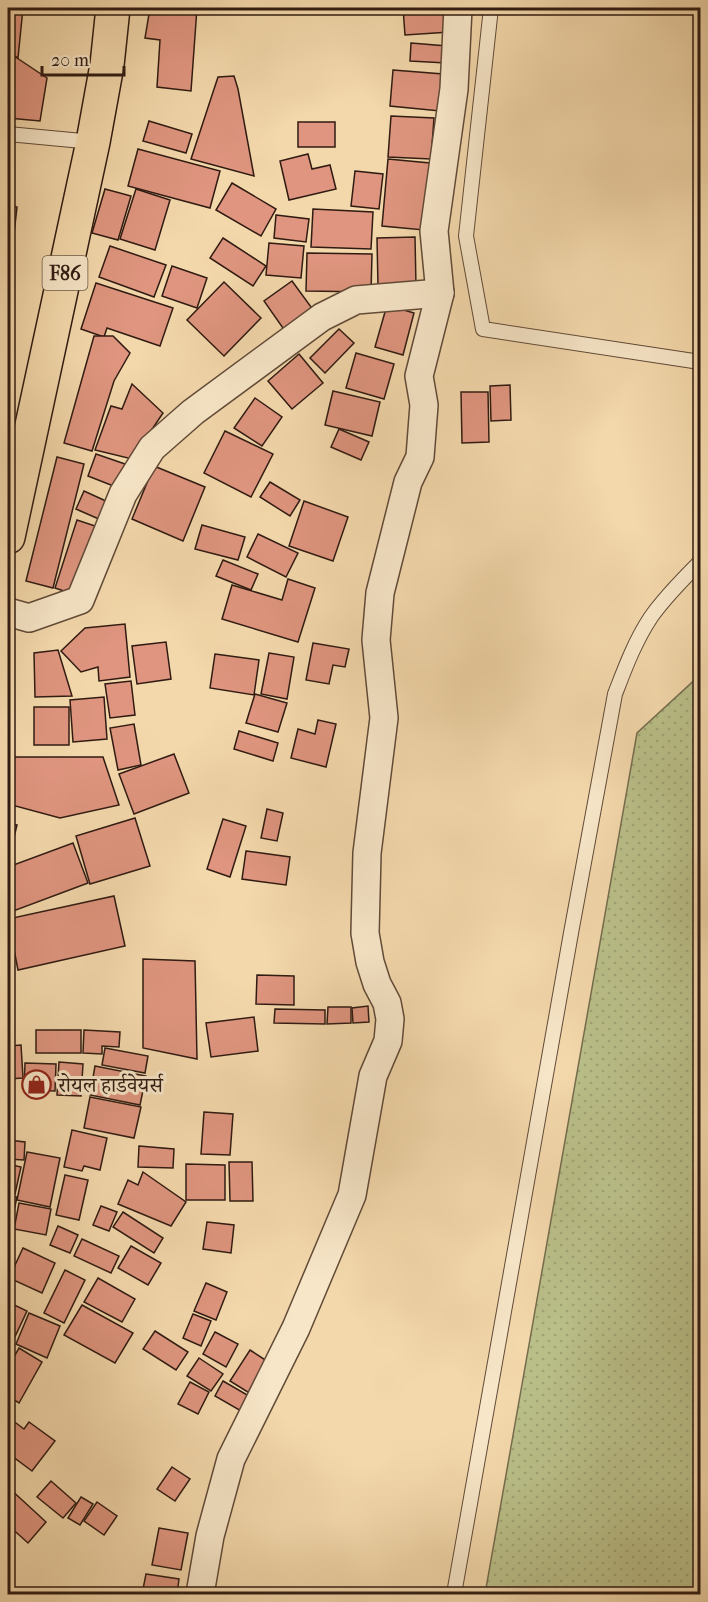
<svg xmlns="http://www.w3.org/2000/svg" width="708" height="1602" font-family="'IM FELL French Canon','Noto Serif Devanagari',serif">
	<defs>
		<pattern id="grass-dots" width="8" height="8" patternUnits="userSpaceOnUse" patternTransform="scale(1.5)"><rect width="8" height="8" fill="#babf89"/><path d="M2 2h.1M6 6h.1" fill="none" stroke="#a0a475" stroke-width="1.8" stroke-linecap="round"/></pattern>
	</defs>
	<rect width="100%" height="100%" fill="#f3d8ab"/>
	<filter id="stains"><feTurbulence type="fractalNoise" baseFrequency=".00333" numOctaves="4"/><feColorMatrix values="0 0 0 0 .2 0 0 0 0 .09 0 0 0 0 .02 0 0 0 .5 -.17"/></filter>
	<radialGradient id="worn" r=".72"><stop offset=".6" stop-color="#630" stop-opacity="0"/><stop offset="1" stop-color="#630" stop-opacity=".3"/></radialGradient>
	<!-- grass -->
	<polygon fill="url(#grass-dots)" stroke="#756d4e" stroke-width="1.5" points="700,675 700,1594 485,1594 637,733"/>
	<!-- building -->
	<g fill="#df957f" stroke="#301b12" stroke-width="1.5">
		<polygon points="8,8 23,8 18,58 8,52"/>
		<polygon points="150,8 197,8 191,91 157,87 160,40 145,38"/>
		<polygon points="403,8 448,8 450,32 405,35"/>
		<polygon points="411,43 447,46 446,63 410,61"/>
		<polygon points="8,52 47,78 40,121 8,118"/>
		<polygon points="393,70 443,74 440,111 390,106"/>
		<polygon points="234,76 238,89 254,176 191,159 218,77"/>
		<polygon points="391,116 434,118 431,159 388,157"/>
		<polygon points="149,121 192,134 186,153 143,141"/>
		<rect x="298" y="122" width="37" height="25"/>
		<polygon points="138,149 220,171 210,208 128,186"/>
		<polygon points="308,154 312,169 330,165 336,189 289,200 280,161"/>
		<polygon points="388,159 430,163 424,230 382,226"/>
		<polygon points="355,171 383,174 379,209 351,206"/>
		<polygon points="232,183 276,209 261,236 216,210"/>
		<polygon points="105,189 131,196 118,240 92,233"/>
		<polygon points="136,189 170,200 155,250 120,239"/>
		<polygon points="8,205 17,207 14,234 8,234"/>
		<polygon points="313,209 373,212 371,249 311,247"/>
		<polygon points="276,215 309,219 306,242 274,238"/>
		<polygon points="8,236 13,237 8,266"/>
		<polygon points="415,237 416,286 378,287 377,238"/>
		<polygon points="223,238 266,266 253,286 210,258"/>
		<polygon points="269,243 304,246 301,278 266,275"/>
		<polygon points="110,246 166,265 154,297 99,277"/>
		<polygon points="307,253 372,254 371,292 306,291"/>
		<polygon points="172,266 207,278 197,308 162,296"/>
		<polygon points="292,281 314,311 285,331 264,301"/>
		<polygon points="224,282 261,318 224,356 187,320"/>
		<polygon points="96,283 173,308 160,346 107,328 104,337 81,329"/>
		<polygon points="387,305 414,313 403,355 375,347"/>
		<polygon points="339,329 354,343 325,373 310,358"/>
		<polygon points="94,336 113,336 130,353 114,381 92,451 64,443"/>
		<polygon points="356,353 394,364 384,399 346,388"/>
		<polygon points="299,354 323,383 292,409 268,381"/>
		<polygon points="132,384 163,413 132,459 95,450 111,406 122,409"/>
		<polygon points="510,385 511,420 491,421 490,386"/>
		<polygon points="333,391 380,402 372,436 325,425"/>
		<polygon points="461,392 488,392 489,442 462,443"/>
		<polygon points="255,398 282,417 262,446 234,428"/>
		<polygon points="339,429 369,442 361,460 331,447"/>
		<polygon points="225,431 273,454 251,497 204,473"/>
		<polygon points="96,454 125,464 116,487 88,476"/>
		<polygon points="57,457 84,464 53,588 26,581"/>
		<polygon points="154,466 205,487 183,541 132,519"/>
		<polygon points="270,482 300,500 290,516 260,497"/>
		<polygon points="84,491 108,502 101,520 76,509"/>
		<polygon points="304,501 348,517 333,561 289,546"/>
		<polygon points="77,520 95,526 73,594 55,588"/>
		<polygon points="202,525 245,537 238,560 195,549"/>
		<polygon points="258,534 298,553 286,577 247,557"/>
		<polygon points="223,560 258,574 251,590 216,576"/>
		<polygon points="288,579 315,588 298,642 222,619 232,585 282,600"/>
		<polygon points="125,624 130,677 99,681 98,667 81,672 61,651 85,628"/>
		<polygon points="166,642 171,679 137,684 132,646"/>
		<polygon points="313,643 349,649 345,667 333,665 329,684 306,680"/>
		<polygon points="58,650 72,696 35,697 34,653"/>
		<polygon points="269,653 294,657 287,699 261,694"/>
		<polygon points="215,654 259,660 254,695 210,688"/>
		<polygon points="131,681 135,715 110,718 105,684"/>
		<polygon points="255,694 287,703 278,732 246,723"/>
		<polygon points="104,697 107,739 73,742 70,700"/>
		<rect x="34" y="707" width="35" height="38"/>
		<polygon points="318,720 336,724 326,767 291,758 298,729 315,734"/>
		<polygon points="134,724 141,765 118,770 110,728"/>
		<polygon points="239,731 278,743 273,761 234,749"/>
		<polygon points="174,754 189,793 134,814 119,774"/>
		<polygon points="8,757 103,757 119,805 60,818 8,804"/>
		<polygon points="267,809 283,813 277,841 261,838"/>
		<polygon points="135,818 150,866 90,884 76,836"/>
		<polygon points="223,819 246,826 230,877 207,869"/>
		<polygon points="8,824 17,825 8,862"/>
		<polygon points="73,843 88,883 8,913 8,867"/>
		<polygon points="246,851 290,857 286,885 242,879"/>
		<polygon points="114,896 125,946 18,970 8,919"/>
		<polygon points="143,959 195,961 197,1059 143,1048"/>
		<polygon points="8,968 10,968 13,1021 8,1021"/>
		<polygon points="257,975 294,976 294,1005 256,1004"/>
		<polygon points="368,1006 369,1022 353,1023 352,1008"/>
		<polygon points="328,1007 351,1007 351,1023 327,1024"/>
		<polygon points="275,1009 325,1010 325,1024 274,1023"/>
		<polygon points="254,1017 258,1051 211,1057 206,1023"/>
		<rect x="36" y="1030" width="45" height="23"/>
		<polygon points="84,1030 120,1032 119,1047 102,1046 102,1054 83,1053"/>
		<polygon points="21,1045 23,1078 8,1079 8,1046"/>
		<polygon points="105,1048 148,1056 145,1073 102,1065"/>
		<polygon points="59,1062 83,1064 81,1096 57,1095"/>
		<polygon points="25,1063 56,1064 55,1091 24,1090"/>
		<polygon points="95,1066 146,1076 140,1105 90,1095"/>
		<polygon points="90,1097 141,1107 134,1138 84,1128"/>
		<polygon points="204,1112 233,1114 230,1155 201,1154"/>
		<polygon points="72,1130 107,1138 100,1170 84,1166 82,1171 64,1167"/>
		<polygon points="8,1140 25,1142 24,1160 8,1159"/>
		<polygon points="139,1146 174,1149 173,1168 138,1167"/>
		<polygon points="27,1152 60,1158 50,1207 17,1200"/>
		<polygon points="229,1162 252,1162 253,1201 230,1201"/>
		<polygon points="8,1164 21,1167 15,1194 8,1193"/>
		<polygon points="186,1164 225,1165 225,1200 186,1200"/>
		<polygon points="143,1172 186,1202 171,1226 118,1204 128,1180 138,1185"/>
		<polygon points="65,1175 88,1180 79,1220 56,1215"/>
		<polygon points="8,1195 17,1197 10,1229 8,1228"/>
		<polygon points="19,1203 51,1209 46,1235 14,1229"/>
		<polygon points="101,1206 117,1212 109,1231 93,1225"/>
		<polygon points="123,1212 163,1238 154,1253 113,1227"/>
		<polygon points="207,1222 234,1225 231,1253 203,1249"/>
		<polygon points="58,1226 78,1235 70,1253 50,1245"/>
		<polygon points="82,1239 119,1256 111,1273 74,1256"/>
		<polygon points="8,1241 13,1243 8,1259"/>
		<polygon points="131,1246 161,1263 148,1285 118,1268"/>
		<polygon points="23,1248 55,1263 42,1293 9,1278"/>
		<polygon points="65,1270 85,1280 64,1323 44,1313"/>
		<polygon points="98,1278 135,1299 122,1322 84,1302"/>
		<polygon points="206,1283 227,1292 216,1320 194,1311"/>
		<polygon points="8,1302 27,1311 12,1343 8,1341"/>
		<polygon points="82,1305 133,1333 115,1363 64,1335"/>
		<polygon points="29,1313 60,1326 47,1358 16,1344"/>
		<polygon points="193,1314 211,1321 201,1346 183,1338"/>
		<polygon points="155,1331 188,1352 176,1370 143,1349"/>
		<polygon points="215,1332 238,1344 226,1367 203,1354"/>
		<polygon points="19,1348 42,1362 19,1403 8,1396 8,1367"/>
		<polygon points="250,1350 270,1363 251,1394 230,1381"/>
		<polygon points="199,1358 223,1374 211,1391 187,1376"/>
		<polygon points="223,1381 256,1400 248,1415 215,1396"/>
		<polygon points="190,1382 209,1392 198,1414 178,1404"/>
		<polygon points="8,1417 24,1429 29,1422 55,1441 32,1471 8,1453"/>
		<polygon points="172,1467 190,1479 175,1501 157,1489"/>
		<polygon points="51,1481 76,1503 63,1518 37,1497"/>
		<polygon points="8,1487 46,1522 28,1543 8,1525"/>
		<polygon points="81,1497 93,1504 80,1525 68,1518"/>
		<polygon points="97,1502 117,1516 104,1535 84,1521"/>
		<polygon points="159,1528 188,1533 181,1570 152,1565"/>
		<polygon points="146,1574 179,1579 177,1594 133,1594 133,1592 142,1594"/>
	</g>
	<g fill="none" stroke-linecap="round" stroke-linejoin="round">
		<defs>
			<g id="lane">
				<polyline points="491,8 466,236 483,329 700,362"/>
				<polyline points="8,134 93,142"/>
				<path d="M454,1594L571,933L615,694C625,668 635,641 651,617C665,597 683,579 700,562"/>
			</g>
			<g id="street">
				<polyline points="8,612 29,618 80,600 123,494 152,448 193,412 322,317 356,300 440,293"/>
				<polyline points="200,1594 210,1536 231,1459 296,1328 352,1195 373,1076 388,1041 390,1019 387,1003 377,984 370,962 365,933 367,853 384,718 376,640 380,593 408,482 420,457 424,405 419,376 440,293 434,231 454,89 458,8"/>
			</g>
			<polyline id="primary" points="8,537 93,142 107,65 113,8"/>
		</defs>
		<!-- lane casing -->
		<use href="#lane" stroke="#614a38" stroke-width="16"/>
		<!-- street casing -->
		<use href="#street" stroke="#614a38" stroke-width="30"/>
		<!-- primary casing -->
		<use href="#primary" stroke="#301b12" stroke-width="36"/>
		<!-- lane -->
		<use href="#lane" stroke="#f7e6c8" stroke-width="14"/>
		<!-- street -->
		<use href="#street" stroke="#f7e6c8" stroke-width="27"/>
		<!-- primary -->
		<use href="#primary" stroke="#f3d8ab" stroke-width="33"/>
	</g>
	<!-- icons -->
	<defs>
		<symbol id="shop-ring" viewBox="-11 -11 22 22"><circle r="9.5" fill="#f7e6c8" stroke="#8f2418" stroke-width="1.5"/><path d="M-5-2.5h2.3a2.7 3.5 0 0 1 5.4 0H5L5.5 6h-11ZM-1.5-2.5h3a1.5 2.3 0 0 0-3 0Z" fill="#8f2418"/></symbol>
	</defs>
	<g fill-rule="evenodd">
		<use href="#shop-ring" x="20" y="1068" width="33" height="33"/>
	</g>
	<g text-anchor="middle" stroke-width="6" stroke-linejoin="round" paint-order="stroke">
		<!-- shield labels -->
		<rect fill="#f7e6c8" stroke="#6c5849" stroke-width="1.5" x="42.5" y="256" width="45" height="34" rx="4.5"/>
		<g font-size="20" font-weight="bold" fill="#301b12">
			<text x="65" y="280">F86</text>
		</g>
		<!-- poi labels -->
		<g font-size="21" fill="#301b12" stroke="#f7e6c8" text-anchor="start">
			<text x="58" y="1092">रोयल हार्डवेयर्स</text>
		</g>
	</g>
	<!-- margin -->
	<rect width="708" height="1602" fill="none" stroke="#f3d8ab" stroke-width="30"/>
	<rect x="9" y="9" width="690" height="1584" fill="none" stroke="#301b12" stroke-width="3"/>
	<rect x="15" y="15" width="678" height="1572" fill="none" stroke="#301b12" stroke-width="1.5"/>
	<!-- scale -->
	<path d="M42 66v9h82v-9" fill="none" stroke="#301b12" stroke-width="3"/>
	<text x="51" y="66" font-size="18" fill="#301b12" stroke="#f7e6c8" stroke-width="4.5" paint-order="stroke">20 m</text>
	<rect width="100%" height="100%" filter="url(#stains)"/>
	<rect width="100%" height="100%" fill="url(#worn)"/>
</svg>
